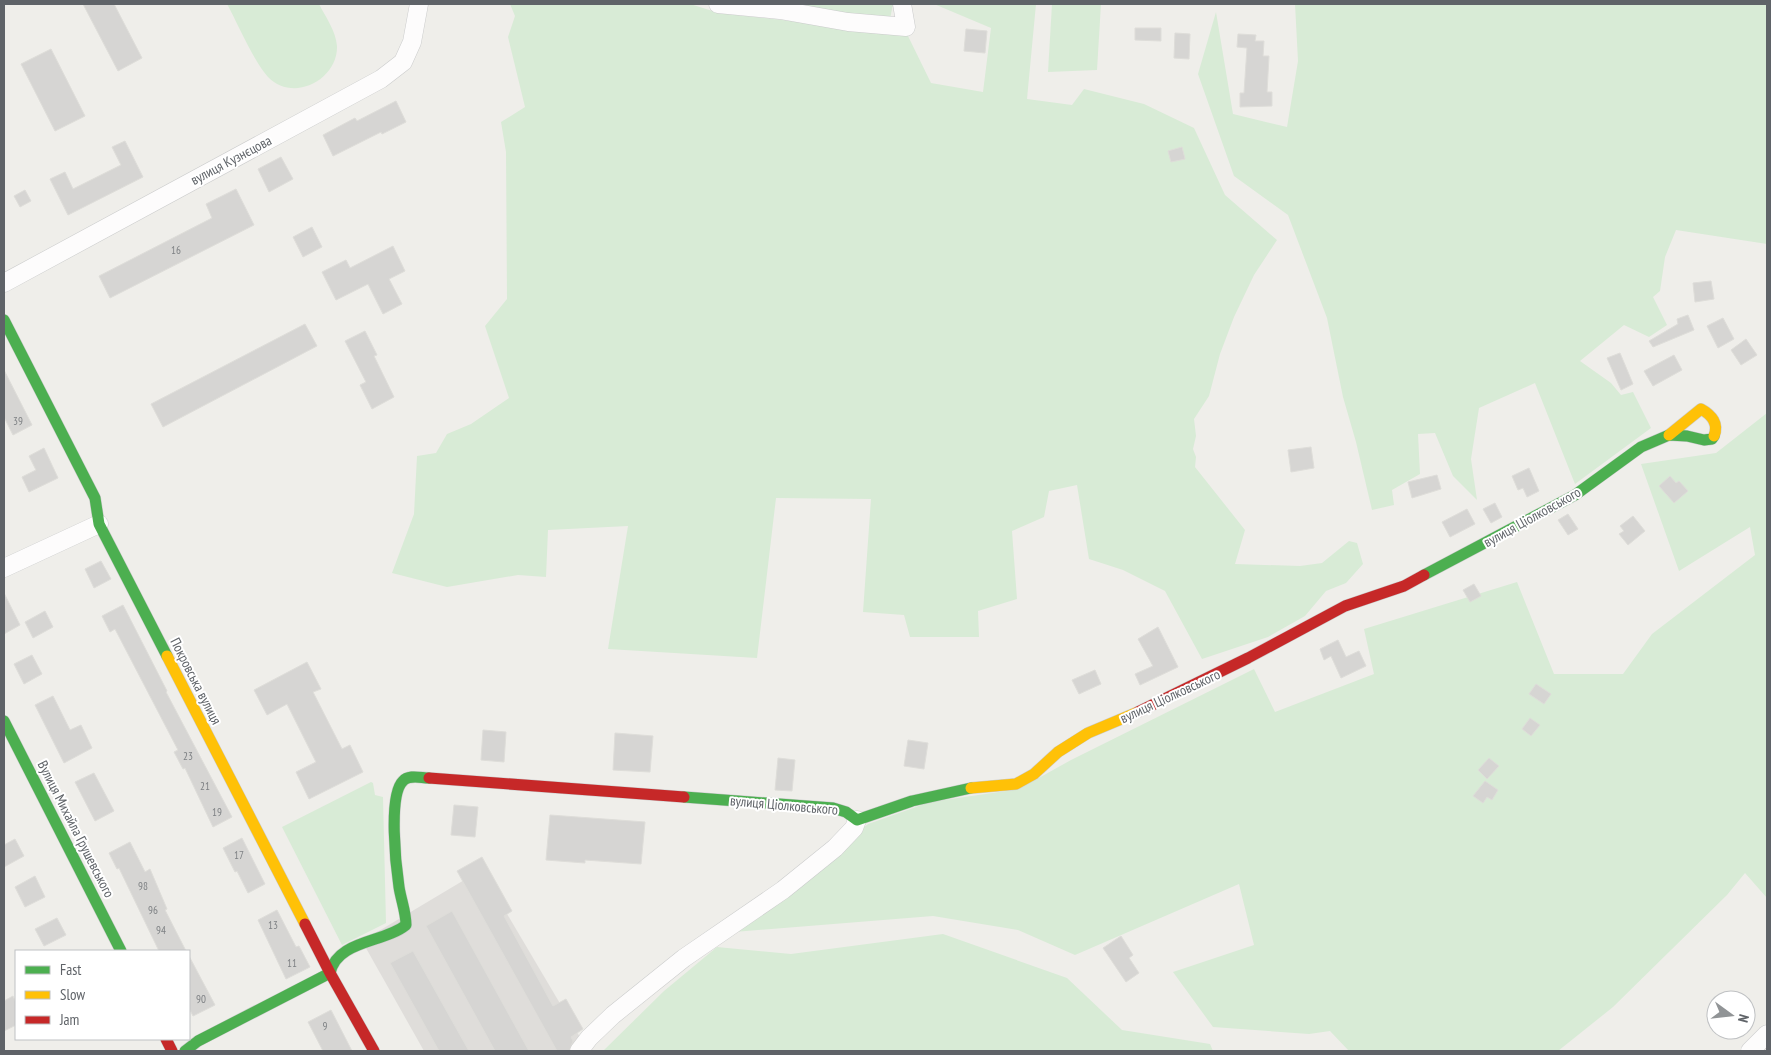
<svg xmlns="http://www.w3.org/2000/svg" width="1771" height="1055" font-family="'PT Sans Narrow',sans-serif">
	<rect width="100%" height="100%" fill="#efeeea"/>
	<!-- industrial -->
	<polygon fill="#dfddda" points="481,870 584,1044 577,1051 424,1051 362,941"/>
	<!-- green -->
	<g fill="#d8ebd6">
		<path d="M227,4H319C325,16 336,31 337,46C338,80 293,103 268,77C254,62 238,24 227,4Z"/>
		<polygon points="510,4 690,4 719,13 907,34 931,83 983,92 991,28 934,4 1036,4 1027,99 1072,105 1084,89 1144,104 1194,128 1225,195 1277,240 1254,275 1234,317 1220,354 1209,396 1194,419 1196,436 1193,449 1196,457 1195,467 1245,530 1235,564 1300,566 1322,563 1349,541 1357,543 1363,564 1346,583 1326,591 1305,616 1268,637 1202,659 1165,591 1123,570 1089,559 1077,485 1049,491 1044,517 1012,531 1017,599 978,611 979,637 910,637 904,615 863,612 871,499 776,498 757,658 608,649 628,526 548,530 546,577 518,575 447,587 392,573 414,514 417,456 436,453 447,434 471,424 509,398 485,326 507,299 506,152 501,122 525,107 508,37 515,16"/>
		<polygon points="780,4 893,4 890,19"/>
		<polygon points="1052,4 1101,4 1097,70 1048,72"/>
		<polygon points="1295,4 1767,4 1767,244 1676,230 1665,257 1660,291 1653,297 1667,325 1649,337 1624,325 1580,361 1611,383 1621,395 1633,392 1651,428 1575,484 1535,383 1479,408 1471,459 1477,500 1453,476 1435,433 1418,434 1420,474 1392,490 1394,505 1372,510 1356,442 1343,397 1327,318 1288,215 1234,176 1198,74 1216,12 1233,114 1287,127 1298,61"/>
		<polygon points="1767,413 1767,898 1745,873 1727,895 1613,1007 1558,1051 1349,1051 1330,1031 1309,1034 1213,1027 1173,972 1254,945 1239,884 1075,955 1018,930 933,916 734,932 868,824 930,802 1019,789 1071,760 1254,669 1275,712 1374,674 1364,629 1517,582 1554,674 1623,674 1652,634 1755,555 1750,527 1679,571 1641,464 1716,453"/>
		<polygon points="371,782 373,783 375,795 383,797 386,923 342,945 282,827"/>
		<polygon points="943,934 1067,978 1122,1030 1210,1044 1213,1051 603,1051 664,991 717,947 791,954"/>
	</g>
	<!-- building -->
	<g fill="#d6d5d3" stroke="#deddd9">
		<polygon points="83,4 114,4 142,58 118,71"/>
		<polygon points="1135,28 1161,28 1161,41 1135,40"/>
		<polygon points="966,29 987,31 985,53 964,51"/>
		<polygon points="1175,33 1190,34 1189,59 1174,58"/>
		<polygon points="1238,34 1256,35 1255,41 1264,41 1263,56 1269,56 1267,92 1272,92 1272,106 1240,107 1240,93 1244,93 1247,48 1237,47"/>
		<polygon points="51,49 85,116 55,131 21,64"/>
		<polygon points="396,101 406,122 382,134 381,132 333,156 323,135 355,118 357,121"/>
		<polygon points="125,141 143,177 68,215 50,179 65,172 73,189 121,165 112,147"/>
		<polygon points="1182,147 1185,159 1171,162 1168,151"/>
		<polygon points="281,157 293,179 269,192 258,169"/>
		<polygon points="236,189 254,225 110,298 99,276 212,218 206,204"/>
		<polygon points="25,190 31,201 20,207 14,196"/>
		<polygon points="312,227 322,247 303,257 293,237"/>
		<polygon points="393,246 405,271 389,279 402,304 383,314 368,284 336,300 322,272 346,260 350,268"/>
		<polygon points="1711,281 1714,299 1695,302 1693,283"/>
		<polygon points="1688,315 1694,330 1653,347 1649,341 1678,324 1677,319"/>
		<polygon points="1723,318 1734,339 1718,348 1707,326"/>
		<polygon points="305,324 317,346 163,427 151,404"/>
		<polygon points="365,331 377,355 374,356 394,397 372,409 360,385 366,382 345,341"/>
		<polygon points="1746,339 1757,355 1741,365 1731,350"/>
		<polygon points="1620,353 1633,384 1621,390 1607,358"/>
		<polygon points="1674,355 1682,370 1653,386 1644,371"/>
		<polygon points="4,370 32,425 13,435 4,417"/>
		<polygon points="1311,447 1314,468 1291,472 1288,450"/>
		<polygon points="44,448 58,478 29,492 22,477 36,470 29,456"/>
		<polygon points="1529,468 1539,491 1527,497 1523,488 1518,490 1512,476"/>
		<polygon points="1437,475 1441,489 1412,498 1408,482"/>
		<polygon points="1670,476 1676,483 1679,481 1688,491 1674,503 1659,486"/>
		<polygon points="1495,503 1502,517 1491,523 1483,509"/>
		<polygon points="1467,509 1475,524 1450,537 1442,522"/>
		<polygon points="1568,514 1578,529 1568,535 1558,520"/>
		<polygon points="1633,516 1645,531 1628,545 1619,534 1624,531 1620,526"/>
		<polygon points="101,561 111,579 94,588 85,569"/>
		<polygon points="1474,584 1481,596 1470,602 1463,590"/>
		<polygon points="4,593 20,625 4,634"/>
		<polygon points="123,605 167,691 166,692 232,817 213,827 185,768 183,769 174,752 178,750 115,629 110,632 102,616"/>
		<polygon points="45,611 53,627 33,638 25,622"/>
		<polygon points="1158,627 1178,667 1140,685 1135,674 1153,666 1138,639"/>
		<polygon points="1338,640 1346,657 1359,651 1366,666 1341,678 1331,656 1324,660 1320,649"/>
		<polygon points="32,655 42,674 24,684 14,664"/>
		<polygon points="307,662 321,689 313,692 342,749 350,745 363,772 309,799 296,772 316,762 287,704 267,715 254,690"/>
		<polygon points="1095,670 1101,684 1079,694 1072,680"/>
		<polygon points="1536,684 1551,694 1544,704 1529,694"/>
		<polygon points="53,696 70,730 81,725 92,748 64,763 35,705"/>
		<polygon points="1530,718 1540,725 1531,736 1522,729"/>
		<polygon points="483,730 506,732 504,762 481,760"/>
		<polygon points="615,733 653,736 650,772 613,770"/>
		<polygon points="908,740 928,743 924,769 904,766"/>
		<polygon points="778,758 795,760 792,791 775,790"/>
		<polygon points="1489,758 1499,766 1487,779 1478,770"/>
		<polygon points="94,773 114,811 95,821 75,782"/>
		<polygon points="1485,781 1498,790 1492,800 1487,797 1483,803 1473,796"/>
		<polygon points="454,805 478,807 475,837 451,835"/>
		<polygon points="550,815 645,822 641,864 585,860 585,863 546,860"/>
		<polygon points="242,838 265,884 248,893 237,871 235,872 223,848"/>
		<polygon points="15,839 24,856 4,867 4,845"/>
		<polygon points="130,842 145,872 150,869 167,909 165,910 186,951 159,951 119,868 117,869 109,853"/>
		<polygon points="482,857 512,911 504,916 553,1006 566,999 583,1029 571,1037 573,1041 569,1051 557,1051 457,871"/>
		<polygon points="35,876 45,897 25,907 15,887"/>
		<polygon points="277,910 296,947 299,946 310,967 286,979 258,920"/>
		<polygon points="452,911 529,1051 495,1051 426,926"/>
		<polygon points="57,918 66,935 44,946 35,929"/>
		<polygon points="1121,936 1133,955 1129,958 1139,973 1126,982 1103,948"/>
		<polygon points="413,951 469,1051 439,1051 390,963"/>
		<polygon points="189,956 215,1005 193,1016 189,1008"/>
		<polygon points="13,996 16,1003 16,1025 4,1031 4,1001"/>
		<polygon points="331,1010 352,1051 323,1051 308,1022"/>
	</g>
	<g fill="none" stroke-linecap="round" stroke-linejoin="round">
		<defs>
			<g id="street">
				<polyline points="718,4 780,10 848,22 906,27 902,4"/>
				<polyline points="4,283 381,79 403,62 412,42 419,4"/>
				<polyline points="4,568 99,524"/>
				<polyline points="579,1051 589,1038 613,1015 684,958 783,890 835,848 854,828 857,820"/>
				<polyline points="1750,1051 1767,1034"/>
			</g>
			<g id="fast">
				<polyline points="4,320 95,498 99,524 167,656"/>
				<polyline points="1424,575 1575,495 1641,447 1669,435 1687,436 1704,440 1712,439 1714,436"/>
				<polyline points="4,721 121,951"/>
				<polyline points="684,797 833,808 846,812 857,820 912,801 971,788"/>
				<path d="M185,1051L198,1041L330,973C337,940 384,943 406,925C406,912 401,900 399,887C396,867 388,795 403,781C409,774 421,778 429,778"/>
			</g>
			<g id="slow">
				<path d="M1669,435L1701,409C1712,415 1719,424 1714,436"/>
				<polyline points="167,656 305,924"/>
				<polyline points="971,788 1016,784 1034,774 1058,752 1088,733 1138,712"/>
			</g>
			<g id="jam">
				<polyline points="1138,712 1248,658 1345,606 1404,586 1424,575"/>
				<polyline points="429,778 684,797"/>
				<polyline points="305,924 330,973 374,1051"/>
				<polyline points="166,1039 172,1051"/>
			</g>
		</defs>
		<!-- street casing -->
		<use href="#street" stroke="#cbcccc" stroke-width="19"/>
		<!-- fast casing -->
		<use href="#fast" stroke="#cacacb" stroke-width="12"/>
		<!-- slow casing -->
		<use href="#slow" stroke="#cacacb" stroke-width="12"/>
		<!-- jam casing -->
		<use href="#jam" stroke="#cacacb" stroke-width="12"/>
		<!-- street -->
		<use href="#street" stroke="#fdfcfc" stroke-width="18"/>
		<!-- fast -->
		<use href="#fast" stroke="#4caf50" stroke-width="11"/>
		<!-- slow -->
		<use href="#slow" stroke="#ffc107" stroke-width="11"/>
		<!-- jam -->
		<use href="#jam" stroke="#c62828" stroke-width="11"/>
	</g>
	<g text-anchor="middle" stroke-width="4" stroke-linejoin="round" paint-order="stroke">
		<!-- number labels -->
		<g font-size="11" fill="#7e8184">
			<text x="176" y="254">16</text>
			<text x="18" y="425">39</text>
			<text x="188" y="760">23</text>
			<text x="205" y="790">21</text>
			<text x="217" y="816">19</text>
			<text x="239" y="859">17</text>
			<text x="143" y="890">98</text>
			<text x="153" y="914">96</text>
			<text x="273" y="929">13</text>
			<text x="161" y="934">94</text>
			<text x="292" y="967">11</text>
			<text x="201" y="1003">90</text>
			<text x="325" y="1030">9</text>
		</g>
		<!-- street labels -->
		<g font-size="14" fill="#5f6368" stroke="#fff">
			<text transform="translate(231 160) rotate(-28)" y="5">вулиця Кузнєцова</text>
			<text transform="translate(1532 517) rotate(-29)" y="5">вулиця Ціолковського</text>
			<text transform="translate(196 681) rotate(63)" y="5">Покровська вулиця</text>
			<text transform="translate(1170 696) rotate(-25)" y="5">вулиця Ціолковського</text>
			<text transform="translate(784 805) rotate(5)" y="5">вулиця Ціолковського</text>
			<text transform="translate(76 829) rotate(63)" y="5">Вулиця Михайла Грушевського</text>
		</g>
	</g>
	<!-- border -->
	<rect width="1771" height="1055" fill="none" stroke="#5f6368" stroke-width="10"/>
	<!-- legend -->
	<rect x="15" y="950" width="175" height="90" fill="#ffffff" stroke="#bfc1c3"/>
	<rect x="25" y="966" width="25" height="8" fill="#4caf50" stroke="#bfc1c3"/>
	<text x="60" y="975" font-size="15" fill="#5f6368">Fast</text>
	<rect x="25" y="991" width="25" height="8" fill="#ffc107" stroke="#bfc1c3"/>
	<text x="60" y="1000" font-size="15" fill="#5f6368">Slow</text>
	<rect x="25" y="1016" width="25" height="8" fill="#c62828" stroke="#bfc1c3"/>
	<text x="60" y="1025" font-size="15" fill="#5f6368">Jam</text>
	<!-- north arrow -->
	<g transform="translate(1731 1015) rotate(105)"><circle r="24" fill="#ffffff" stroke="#bfc1c3"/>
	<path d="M0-4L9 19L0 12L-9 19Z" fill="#919496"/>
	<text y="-8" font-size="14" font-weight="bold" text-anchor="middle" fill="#5f6368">N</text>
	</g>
</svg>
